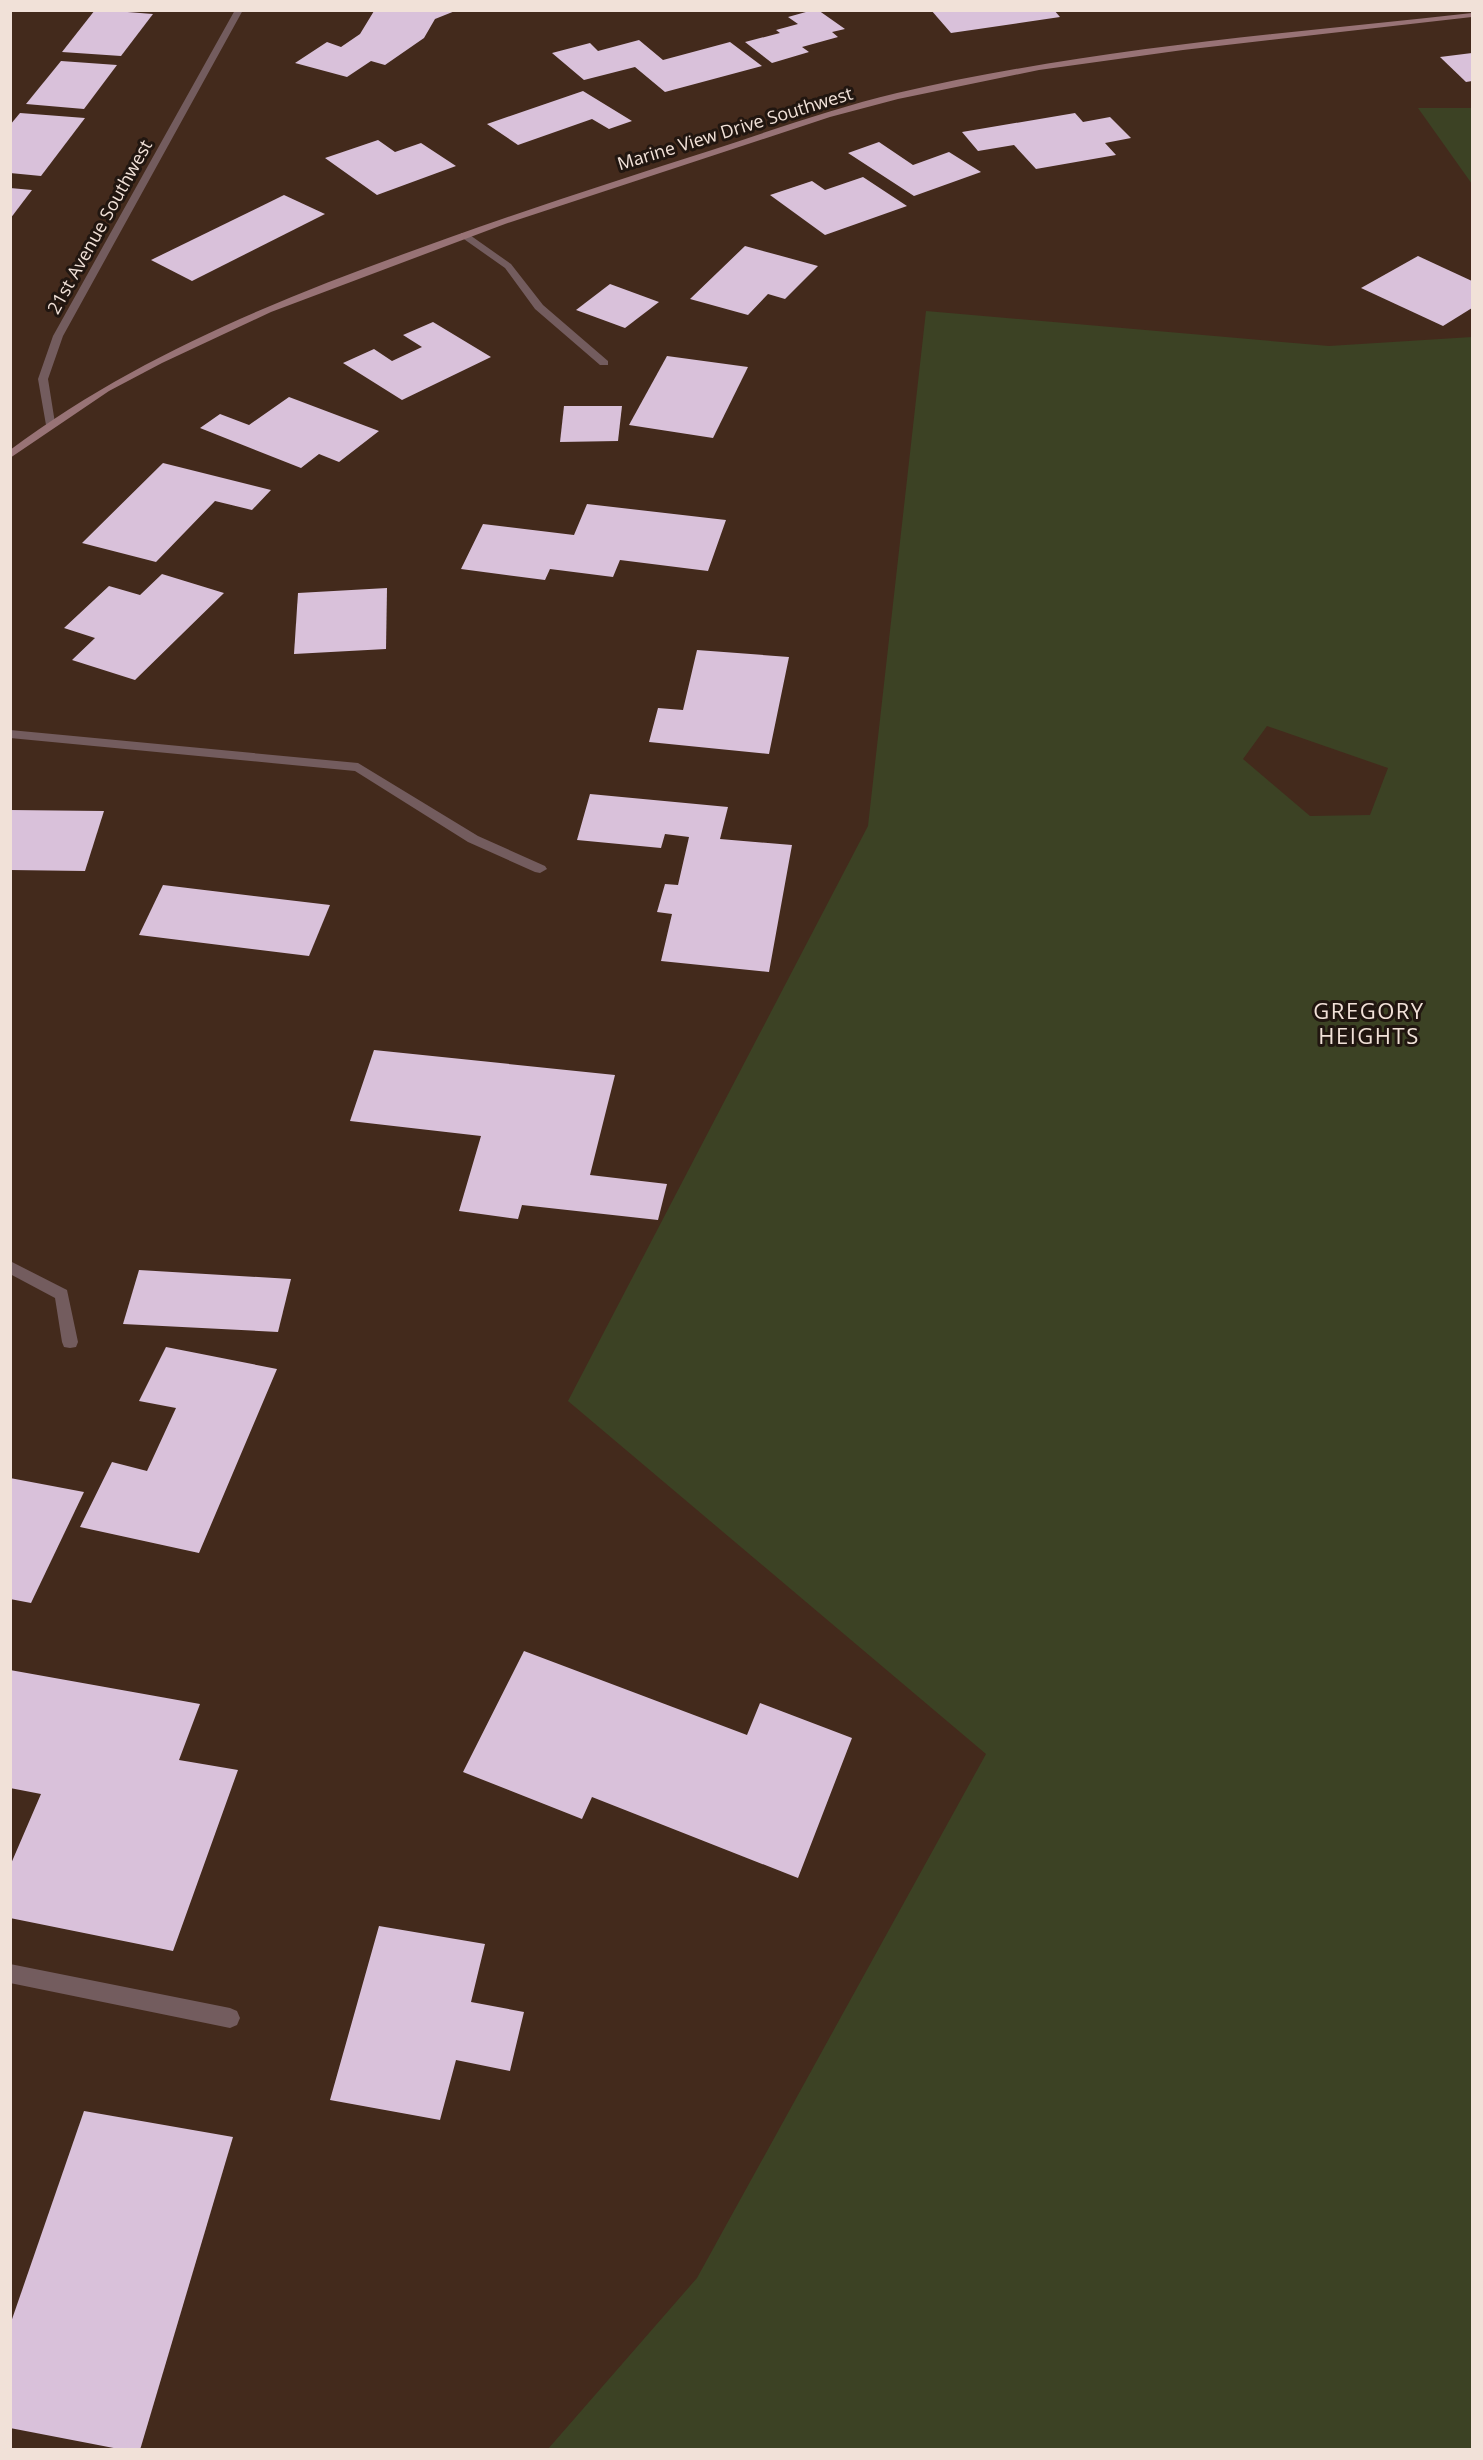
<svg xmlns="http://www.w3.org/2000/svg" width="1483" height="2460" font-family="'Open Sans',sans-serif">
	<rect width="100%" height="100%" fill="#432a1c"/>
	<!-- green -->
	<g fill="#3c4224" fill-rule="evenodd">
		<polygon points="1418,108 1472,108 1472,184"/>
		<path d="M926,311L1329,346L1472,337V2449H548L697,2278L986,1754L568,1401L868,826ZM1267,726L1388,768L1370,815L1310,816L1243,759Z"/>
	</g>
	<!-- building -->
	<g fill="#d9c1da">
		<polygon points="95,10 102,10 153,14 121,56 62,52"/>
		<polygon points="813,10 818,10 845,29 832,32 838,37 802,47 809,52 772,63 745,42 780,33 776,30 798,24 788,17"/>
		<polygon points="931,10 1054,10 1060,17 951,33"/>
		<polygon points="374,11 455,11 435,19 424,38 385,65 371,61 347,77 295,63 327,42 341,47 360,34"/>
		<polygon points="639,40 663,60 730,42 762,66 665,92 635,67 584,80 552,53 590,43 598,51"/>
		<polygon points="1472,53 1472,81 1466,82 1440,57"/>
		<polygon points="61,61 117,65 84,109 26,104"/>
		<polygon points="583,91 632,121 609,129 592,119 518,145 487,124"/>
		<polygon points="20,113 85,118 41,176 10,173 10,125"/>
		<polygon points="1075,113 1083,122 1110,117 1131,138 1105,143 1116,155 1036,169 1014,145 978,151 962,132"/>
		<polygon points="378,140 395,152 421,143 456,166 377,195 325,158"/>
		<polygon points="879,142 913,165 949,152 981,172 914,196 848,153"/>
		<polygon points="863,177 907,206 825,235 770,195 812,181 825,190"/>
		<polygon points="10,188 32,190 10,219"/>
		<polygon points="284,195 325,214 192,281 151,260"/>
		<polygon points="745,246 818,266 785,299 768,294 748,315 690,299"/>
		<polygon points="1418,256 1472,281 1472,308 1443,326 1361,288"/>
		<polygon points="610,284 659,302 625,328 576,310"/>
		<polygon points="433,322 491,357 402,400 343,363 374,349 392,361 422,347 403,335"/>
		<polygon points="667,356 748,367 713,438 629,425"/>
		<polygon points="289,397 379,431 339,462 319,454 301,468 200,428 220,414 249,425"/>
		<polygon points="564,406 622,406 618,441 560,442"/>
		<polygon points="163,463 271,490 252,510 215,501 156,562 82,543"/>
		<polygon points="587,504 726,520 708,571 620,560 613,577 550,569 545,580 461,569 483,524 574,535"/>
		<polygon points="162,574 224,593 135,680 72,660 95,638 64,628 109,586 140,595"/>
		<polygon points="387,588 386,649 294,654 298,593"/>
		<polygon points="697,650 789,657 769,754 649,742 658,708 683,710"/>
		<polygon points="590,794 728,807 720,839 792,845 769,972 661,961 672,914 657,912 665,884 678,885 689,837 665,834 661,848 577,840"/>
		<polygon points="10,810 104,811 85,871 10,870"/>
		<polygon points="163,885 330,905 309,956 139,935"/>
		<polygon points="374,1050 615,1075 590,1175 667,1184 658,1220 522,1205 518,1219 459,1211 481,1136 350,1121"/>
		<polygon points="139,1270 291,1279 278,1332 123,1324"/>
		<polygon points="166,1347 277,1369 199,1553 80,1527 112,1462 147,1471 176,1408 139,1401"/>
		<polygon points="10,1478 84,1492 31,1603 10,1599"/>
		<polygon points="524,1651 747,1735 760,1703 852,1738 798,1878 592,1797 582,1819 463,1772"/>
		<polygon points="10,1670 200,1704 179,1760 238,1770 173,1951 10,1918 10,1866 41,1794 10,1788"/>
		<polygon points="379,1926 485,1944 471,2002 524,2012 510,2071 456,2060 440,2120 330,2100"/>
		<polygon points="84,2111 233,2137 140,2450 124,2450 10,2428 10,2325"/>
	</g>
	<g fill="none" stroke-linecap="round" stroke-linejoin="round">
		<!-- lane -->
		<g fill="#735c5e" fill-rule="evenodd">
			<polygon points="461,233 467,233 511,264 543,305 608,361 608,365 600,365 535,309 505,268 461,237"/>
			<polygon points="10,730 358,763 478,836 545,866 547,869 540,873 535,872 468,842 355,771 10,738"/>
			<polygon points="10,1261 67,1290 78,1342 76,1347 70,1348 64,1347 62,1342 55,1298 10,1274"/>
		</g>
		<!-- street -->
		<g fill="#735c5e" fill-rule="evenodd">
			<polygon points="235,10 243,10 63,336 48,379 55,423 46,425 38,379 53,336"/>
			<polygon points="10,1964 230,2008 237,2011 240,2018 237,2025 230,2028 10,1983"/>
		</g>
		<!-- secondary -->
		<path fill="#987376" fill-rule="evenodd" d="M1472,13V17L1183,50L1039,70L898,99L830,117L505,224L271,312L162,363L109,391L10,458V450C143,351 294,293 448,238C535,207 624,178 712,150C773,130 834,108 897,93C1086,49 1280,34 1472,13Z"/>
	</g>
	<g text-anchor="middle" stroke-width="6" stroke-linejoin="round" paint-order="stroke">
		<!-- far-street labels -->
		<g font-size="18" fill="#f1e1d8" stroke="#211610">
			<text transform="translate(735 129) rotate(-17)" y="6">Marine View Drive Southwest</text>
			<text transform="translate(100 227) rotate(-61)" y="6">21st Avenue Southwest</text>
		</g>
		<!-- neighbourhood labels -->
		<g font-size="22" letter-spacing="1.5" fill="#f1e1d8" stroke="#211610">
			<text x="1369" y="1019">GREGORY<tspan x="1369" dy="25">HEIGHTS</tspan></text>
		</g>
	</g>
	<!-- border -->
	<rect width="1483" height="2460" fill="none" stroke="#f1e1d8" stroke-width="24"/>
</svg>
